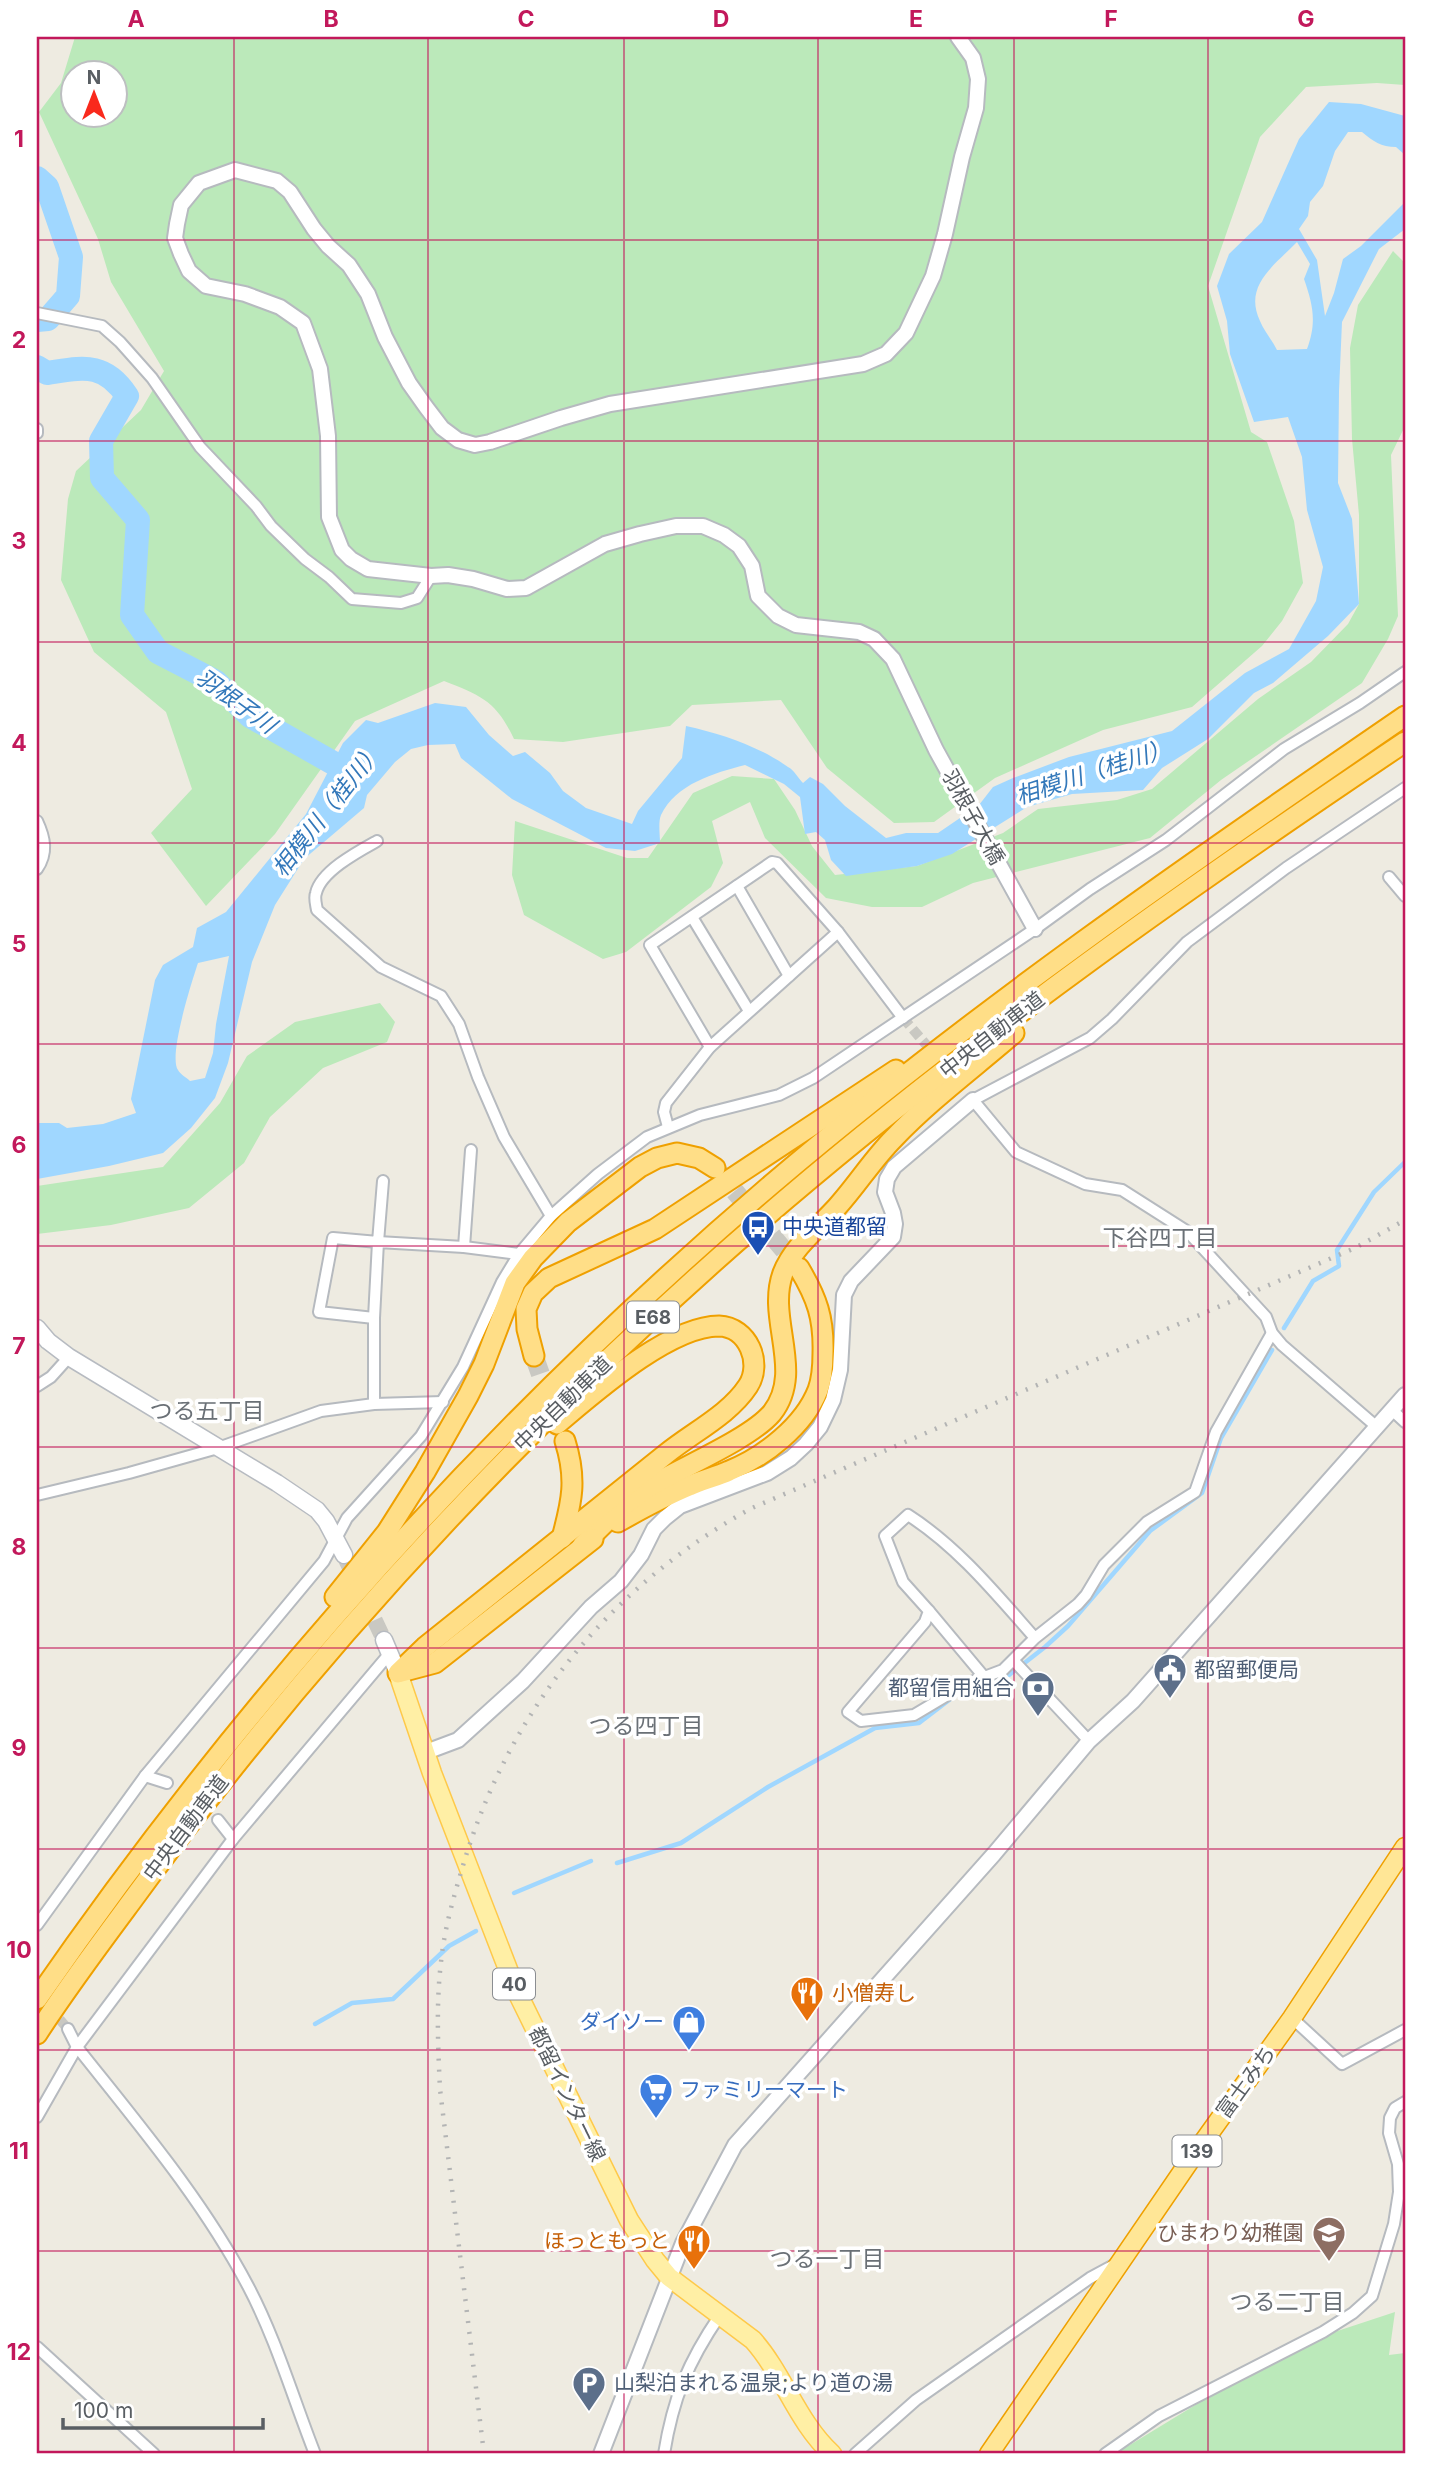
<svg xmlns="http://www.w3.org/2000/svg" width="1442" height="2491" font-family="Inter,'Noto Sans JP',sans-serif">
	<rect width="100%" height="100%" fill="#eeebe1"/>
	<!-- green -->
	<g fill="#bbe9ba" fill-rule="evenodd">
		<path d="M75,37H1405V85L1377,83L1306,87L1260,137L1208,286L1251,432L1267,442L1294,521L1303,583L1282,621L1262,646L1192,707L1103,730L995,778L934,822L894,823L827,768L781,700L692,705L670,726L563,742L514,739C496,701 482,696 444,681L355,721L275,834L206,906L151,833L192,789L166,712L94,652L61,580L68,499L76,471L141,410L164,371L111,282L98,239L39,112L61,83ZM74,74H116V116H74Z"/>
		<polygon points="1393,251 1405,263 1405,426 1391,455 1398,616 1388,639 1362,683 1221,780 1150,838 973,883 922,907 872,907 826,898 765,838 750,802 712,821 723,863 711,887 626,952 603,959 524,915 512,875 515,821 627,858 648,858 693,793 732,776 774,779 795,810 812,846 835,875 917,866 1003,833 1038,809 1117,800 1152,789 1258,699 1311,662 1348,624 1359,604 1359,515 1352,439 1350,348 1358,305"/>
		<polygon points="380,1003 395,1022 387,1042 323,1068 270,1117 244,1163 189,1208 111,1225 37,1234 37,1186 163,1167 220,1103 247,1056 295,1022"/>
		<polygon points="1395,2312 1389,2355 1405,2353 1405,2454 1115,2454 1292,2346"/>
	</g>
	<!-- water -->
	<path fill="#a0d7ff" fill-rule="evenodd" d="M1329,102L1361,104L1405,116V155L1396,147C1381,147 1373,141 1362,132H1348L1335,151L1323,186L1310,202L1308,216L1299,229L1317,260L1325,316L1334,293L1343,259L1361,246L1405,202V229L1379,249L1342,322L1339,391L1338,483L1352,519L1359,604L1328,636L1273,683L1254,693L1208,739L1162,768L1143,790L1072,794L1027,807L952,854L917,866L846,876L831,860L825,840L816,832L805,834L800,797L784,784L745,765C714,773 676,784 661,815C658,822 660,835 660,843L635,851L606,848L512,799L461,758L455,744L428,745L411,749L395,762L367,795L364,808L304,859L275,905L252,962L228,1063L215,1098L191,1128L163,1153L109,1166L37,1179V1123H59L67,1128L103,1124L136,1113L131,1099L155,980L163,965L193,947L197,928L226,912L306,814L343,743L366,720L378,723L435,703L466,707L489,735L513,756L525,752L550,773L563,791L586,808L632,824L638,811L682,758L686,726C722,734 758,746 788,767C794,770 798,778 803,783L810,777L823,784L845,806L886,838L906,833H938L979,805L993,787L1013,778L1069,757L1172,731L1245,673L1289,649L1316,601L1323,567L1307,510L1302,457L1288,417L1254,422L1230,354L1227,321L1217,286L1229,254L1262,222L1299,139ZM1297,242L1310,264L1304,279C1313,305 1317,322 1307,349L1277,350C1272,340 1264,331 1260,321C1243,285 1275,265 1297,242ZM229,956L216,1024L213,1053L205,1078L190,1081C187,1078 180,1074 178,1070C168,1056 192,981 198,963Z"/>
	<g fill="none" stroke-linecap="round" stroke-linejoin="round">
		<!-- stream -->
		<g stroke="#a0d7ff" stroke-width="4.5">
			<polyline points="1284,1328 1313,1281 1339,1266 1337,1250 1374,1192 1405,1162"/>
			<polyline points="617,1863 681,1843 768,1787 875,1728 919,1723 957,1694 1009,1675 1045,1647 1068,1626 1150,1531 1202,1493 1221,1438 1272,1350"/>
			<polyline points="514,1893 591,1861"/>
			<polyline points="315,2024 352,2003 393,1999 449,1946 476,1931"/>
		</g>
		<!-- river -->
		<g stroke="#a0d7ff" stroke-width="24">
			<polyline points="37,178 47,187 71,257 68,296 48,319 37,320"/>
			<path d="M37,367L47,373C82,368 104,361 127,396L101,441L102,478L138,520L132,615L158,652L216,682L250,716L358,777"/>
		</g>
		<!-- minor-tunnel -->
		<g stroke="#c9c8c2" stroke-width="10" stroke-dasharray="10 5" stroke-linecap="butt">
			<polyline points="903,1018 936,1056"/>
			<polyline points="50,2008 68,2029"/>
		</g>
		<!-- secondary-tunnel -->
		<polyline stroke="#c9c8c2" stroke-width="16" stroke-dasharray="16 8" stroke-linecap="butt" points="344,1555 384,1640"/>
		<!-- motorway-tunnel -->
		<g stroke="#c9c8c2" stroke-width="19" stroke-dasharray="19 10" stroke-linecap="butt">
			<polyline points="716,1169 799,1268"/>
			<polyline points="534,1356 551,1404"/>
		</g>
		<defs>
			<g id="minor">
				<polyline points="37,313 102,326 120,342 152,378 200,447 256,506 271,526 305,559 329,577 352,599 401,603 417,598 431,576"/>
				<polyline points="37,429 37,433"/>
				<path d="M37,821C45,838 48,853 37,869"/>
				<path d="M377,841C359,851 321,871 316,893C314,898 316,904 317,910L381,967L441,996L459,1024L478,1077L504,1137L551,1216"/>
				<polyline points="1389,877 1405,896"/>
				<polyline points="737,886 789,976"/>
				<polyline points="692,917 749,1011"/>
				<polyline points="710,1047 650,945 772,862 777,863 838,932 903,1018"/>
				<polyline points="668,1127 664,1112 666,1103 710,1047 838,932"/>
				<polyline points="464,1247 471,1150"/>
				<polyline points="374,1318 319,1312 333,1238 378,1242 383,1181"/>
				<polyline points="37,1386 51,1377 69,1357"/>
				<polyline points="374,1404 374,1318 378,1242 464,1247 519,1254"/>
				<polyline points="1392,1410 1405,1422"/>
				<polyline points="1377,1427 1282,1345 1272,1333 1266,1317 1188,1232 1122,1190 1085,1184 1016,1152 973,1100 1090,1038 1112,1019 1187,942 1286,868 1405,788"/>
				<polyline points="37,1495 129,1473 218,1448 321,1411 374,1404 443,1402"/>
				<polyline points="929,1611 985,1678"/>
				<path d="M1035,1638C996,1594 958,1547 908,1515L885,1536L903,1582L929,1611L925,1622L848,1712L861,1721L914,1715L966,1684L1003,1670L1035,1638L1078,1604L1086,1595L1104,1565L1147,1522L1195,1492L1216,1432L1272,1333"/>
				<polyline points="1014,1661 1089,1741"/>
				<polyline points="145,1776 167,1783"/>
				<polyline points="218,1820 233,1839"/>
				<polyline points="37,1925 145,1776 324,1561 347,1518 421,1436 463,1367 502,1282 519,1254 551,1216 598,1174 647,1137 700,1115 779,1095 813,1078 1035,929 1090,889 1166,840 1284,749 1360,703 1405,672"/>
				<polyline points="1292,2018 1342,2064 1405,2030"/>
				<path d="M68,2029L77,2047C138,2124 202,2199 248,2286C276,2339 293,2398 315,2454"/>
				<polyline points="37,2117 77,2047 233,1839 390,1653"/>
				<polyline points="37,2347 154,2454"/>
				<path d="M664,2454C673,2398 688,2362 720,2315"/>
				<polyline points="855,2454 916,2400 1090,2278 1116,2264"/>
				<polyline points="1105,2454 1159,2416 1323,2332 1353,2313 1372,2296 1394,2224 1399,2192 1398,2164 1389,2133 1390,2118 1395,2108 1405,2102"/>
			</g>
			<g id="tertiary">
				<polyline points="958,37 973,58 978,79 976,108 962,157 945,234 933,276 906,333 886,354 863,364 610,404 561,418 490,442 475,445 458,440 442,428 426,407 409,383 385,337 368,294 349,265 328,246 314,229 290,192 277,181 235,170 199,183 181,205 177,224 175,238 181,254 189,271 206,286 245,294 280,307 303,323 320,369 328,436 329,517 342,550 351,559 368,569 431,576 448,575 473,579 507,589 526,588 605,544 640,534 676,526 703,526 724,535 739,546 752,566 758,596 778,616 796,625 859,632 874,639 893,659 936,750 1035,929"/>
				<polyline points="426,1752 458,1740 523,1681 591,1607 621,1581 641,1555 654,1529 665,1518 680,1506 767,1473 791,1458 806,1444 820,1427 833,1400 840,1370 844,1295 851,1281 893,1237 895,1224 893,1213 885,1192 887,1179 894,1167 973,1100"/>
				<polyline points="601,2454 683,2243 735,2145 994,1854 1089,1741 1133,1701 1405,1395"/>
			</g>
			<g id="secondary">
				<polyline points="37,1328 48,1341 69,1357 277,1483 317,1510 326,1521 344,1555"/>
				<polyline points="384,1640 398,1673"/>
			</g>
			<path id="primary" d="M398,1673L432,1773L516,1990L629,2220L655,2260L669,2277L753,2340C784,2375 797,2422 832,2454"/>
			<polyline id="trunk" points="989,2454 1191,2159 1292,2018 1405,1847"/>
			<g id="motorway">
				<polyline points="534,1356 527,1329 526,1309 533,1293 549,1278 655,1229 896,1070"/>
				<path d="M618,1522C641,1509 665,1496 689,1486C702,1480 716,1477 729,1471C764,1457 804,1426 818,1390C822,1379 823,1365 823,1353C824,1318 817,1298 799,1268"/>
				<path d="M562,1538C572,1501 577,1479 565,1441"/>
				<path d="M582,1546C604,1523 626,1501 654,1484C685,1466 751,1438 772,1413C805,1371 766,1319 783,1273C793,1247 818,1228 837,1207C857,1185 873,1159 894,1138C929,1101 976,1066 1014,1033"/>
				<polyline points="335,1597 387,1532 425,1472 468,1396 484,1364 515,1283 533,1258 568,1222 640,1167 657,1158 677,1153 699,1158 715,1168"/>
				<polyline points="401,1672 435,1663 593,1539"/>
				<path d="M398,1673L425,1647C506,1583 586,1518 666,1454C693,1432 729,1415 748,1386C763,1363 748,1327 719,1326C669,1326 594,1393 557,1424"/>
				<path d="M37,1999C246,1697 492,1423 772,1184C972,1014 1189,864 1405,716"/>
				<path d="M37,2034C66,1989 99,1945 131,1902C320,1642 541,1408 785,1200C981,1033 1192,885 1405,742"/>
			</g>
		</defs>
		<!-- minor casing -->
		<use href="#minor" stroke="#b6babf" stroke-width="14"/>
		<!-- tertiary casing -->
		<use href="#tertiary" stroke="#b6babf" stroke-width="18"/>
		<!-- secondary casing -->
		<use href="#secondary" stroke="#b7bbc1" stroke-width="19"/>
		<!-- primary casing -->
		<use href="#primary" stroke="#fec94a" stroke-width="21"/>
		<!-- trunk casing -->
		<use href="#trunk" stroke="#efa000" stroke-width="21"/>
		<!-- motorway casing -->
		<use href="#motorway" stroke="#efa000" stroke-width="23"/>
		<!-- minor -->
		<use href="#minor" stroke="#fff" stroke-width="10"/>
		<!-- tertiary -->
		<use href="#tertiary" stroke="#fff" stroke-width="14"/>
		<!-- secondary -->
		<use href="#secondary" stroke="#fff" stroke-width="16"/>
		<!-- primary -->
		<use href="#primary" stroke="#ffefa5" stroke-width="18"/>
		<!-- trunk -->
		<use href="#trunk" stroke="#ffe696" stroke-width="18"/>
		<!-- motorway -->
		<use href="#motorway" stroke="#ffde87" stroke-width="19"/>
		<!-- rail -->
		<path stroke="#b3b4b4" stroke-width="4.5" stroke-dasharray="2 9" stroke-linecap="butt" d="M484,2454L440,2089C438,2047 436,2004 441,1962C444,1931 453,1899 462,1869C507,1713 609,1586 752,1508L1355,1248L1405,1220"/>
	</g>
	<!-- grid -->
	<path fill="none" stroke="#c2185b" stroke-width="2" stroke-opacity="0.55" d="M234,37V2454M428,37V2454M624,37V2454M818,37V2454M1014,37V2454M1208,37V2454M37,240H1405M37,441H1405M37,642H1405M37,843H1405M37,1044H1405M37,1246H1405M37,1447H1405M37,1648H1405M37,1849H1405M37,2050H1405M37,2251H1405"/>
	<!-- icons -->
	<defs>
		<symbol id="bus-pin" viewBox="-11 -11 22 30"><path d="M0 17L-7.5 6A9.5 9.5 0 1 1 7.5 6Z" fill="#1a4fb4" stroke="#fff"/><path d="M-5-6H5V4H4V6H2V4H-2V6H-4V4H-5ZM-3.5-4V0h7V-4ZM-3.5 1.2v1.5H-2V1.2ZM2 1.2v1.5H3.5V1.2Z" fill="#fff"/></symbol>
		<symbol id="civic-pin" viewBox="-11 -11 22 30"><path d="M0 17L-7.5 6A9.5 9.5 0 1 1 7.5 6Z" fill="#5c6f8a" stroke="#fff"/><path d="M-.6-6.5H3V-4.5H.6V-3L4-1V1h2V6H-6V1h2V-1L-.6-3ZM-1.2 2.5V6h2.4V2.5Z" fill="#fff"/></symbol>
		<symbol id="bank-pin" viewBox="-11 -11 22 30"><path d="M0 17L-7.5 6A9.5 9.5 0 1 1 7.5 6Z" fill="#5c6f8a" stroke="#fff"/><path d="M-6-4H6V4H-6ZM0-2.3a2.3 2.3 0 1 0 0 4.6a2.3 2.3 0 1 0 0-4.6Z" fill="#fff"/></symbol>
		<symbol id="restaurant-pin" viewBox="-11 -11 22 30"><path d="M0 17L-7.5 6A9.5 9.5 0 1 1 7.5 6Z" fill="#e8710a" stroke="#fff"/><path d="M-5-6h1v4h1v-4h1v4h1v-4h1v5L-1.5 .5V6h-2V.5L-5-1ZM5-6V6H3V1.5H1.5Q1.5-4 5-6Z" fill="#fff"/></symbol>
		<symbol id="shop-pin" viewBox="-11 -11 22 30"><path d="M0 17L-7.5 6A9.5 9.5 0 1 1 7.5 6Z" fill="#3f7fe0" stroke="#fff"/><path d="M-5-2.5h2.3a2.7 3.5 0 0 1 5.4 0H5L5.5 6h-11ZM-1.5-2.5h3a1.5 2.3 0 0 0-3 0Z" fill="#fff"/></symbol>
		<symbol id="supermarket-pin" viewBox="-11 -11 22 30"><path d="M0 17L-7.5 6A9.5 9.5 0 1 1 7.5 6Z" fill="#3f7fe0" stroke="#fff"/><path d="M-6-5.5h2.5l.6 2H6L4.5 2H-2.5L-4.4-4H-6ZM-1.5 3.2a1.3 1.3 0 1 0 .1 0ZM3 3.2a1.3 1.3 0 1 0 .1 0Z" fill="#fff"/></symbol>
		<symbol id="school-pin" viewBox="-11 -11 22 30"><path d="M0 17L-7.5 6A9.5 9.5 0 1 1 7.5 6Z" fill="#8d6e63" stroke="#fff"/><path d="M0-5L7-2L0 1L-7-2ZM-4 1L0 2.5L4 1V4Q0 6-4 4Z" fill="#fff"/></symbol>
		<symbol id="parking-pin" viewBox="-11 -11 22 30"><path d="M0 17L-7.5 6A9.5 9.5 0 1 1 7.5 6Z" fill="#5c6f8a" stroke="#fff"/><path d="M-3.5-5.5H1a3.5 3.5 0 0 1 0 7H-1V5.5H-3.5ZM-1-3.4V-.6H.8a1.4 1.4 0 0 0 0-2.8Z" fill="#fff"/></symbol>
	</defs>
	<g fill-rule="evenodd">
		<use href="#bus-pin" x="739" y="1208" width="38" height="52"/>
		<use href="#civic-pin" x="1151" y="1651" width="38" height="52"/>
		<use href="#bank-pin" x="1019" y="1669" width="38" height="52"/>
		<use href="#restaurant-pin" x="788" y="1974" width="38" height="52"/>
		<use href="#shop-pin" x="670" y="2003" width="38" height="52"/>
		<use href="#supermarket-pin" x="637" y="2071" width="38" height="52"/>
		<use href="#school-pin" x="1310" y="2214" width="38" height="52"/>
		<use href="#restaurant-pin" x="675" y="2222" width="38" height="52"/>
		<use href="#parking-pin" x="570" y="2364" width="38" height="52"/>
	</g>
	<g text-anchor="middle" stroke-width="7" stroke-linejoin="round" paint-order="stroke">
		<!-- shield labels -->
		<g fill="#fff" stroke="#8b8e92" stroke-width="2">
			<rect x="627" y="1301.5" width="52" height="31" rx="5"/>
			<rect x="493" y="1968.5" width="42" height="31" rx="5"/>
			<rect x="1172.5" y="2135.5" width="49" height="31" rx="5"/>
		</g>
		<g font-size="19" font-weight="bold" fill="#595e63">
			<text x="653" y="1324">E68</text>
			<text x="514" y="1991">40</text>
			<text x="1197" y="2158">139</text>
		</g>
		<!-- street labels -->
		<g font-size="21" fill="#595e63" stroke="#fff">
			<text transform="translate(973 817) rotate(61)" y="7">羽根子大橋</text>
			<text transform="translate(992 1035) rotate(-38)" y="7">中央自動車道</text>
			<text transform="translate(563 1404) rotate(-44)" y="7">中央自動車道</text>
			<text transform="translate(186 1828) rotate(-53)" y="7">中央自動車道</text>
			<text transform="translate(1246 2082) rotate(-54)" y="7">富士みち</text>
			<text transform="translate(567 2094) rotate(64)" y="7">都留インター線</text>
		</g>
		<!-- transit labels -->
		<g font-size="21" fill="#164399" stroke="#fff" text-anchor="start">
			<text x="782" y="1234">中央道都留</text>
		</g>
		<!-- service labels -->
		<g font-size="21" fill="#4e5e75" stroke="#fff" text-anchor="start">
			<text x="1194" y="1677">都留郵便局</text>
			<text x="1014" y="1695" text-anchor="end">都留信用組合</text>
			<text x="614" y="2390">山梨泊まれる温泉;より道の湯</text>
		</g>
		<!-- food labels -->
		<g font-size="21" fill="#c56008" stroke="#fff" text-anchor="start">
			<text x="832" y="2000">小僧寿し</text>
			<text x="670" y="2248" text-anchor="end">ほっともっと</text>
		</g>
		<!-- shop labels -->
		<g font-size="21" fill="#366cbe" stroke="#fff" text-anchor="end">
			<text x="664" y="2029">ダイソー</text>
			<text x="680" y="2097" text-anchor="start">ファミリーマート</text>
		</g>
		<!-- education labels -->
		<g font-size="21" fill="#785e54" stroke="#fff" text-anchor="end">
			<text x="1304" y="2240">ひまわり幼稚園</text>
		</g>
		<!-- water labels -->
		<g font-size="23" font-style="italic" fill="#3378ba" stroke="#fff">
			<text transform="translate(236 701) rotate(36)" y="8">羽根子川</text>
			<text transform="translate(1093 772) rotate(-18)" y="8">相模川（桂川）</text>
			<text transform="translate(327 810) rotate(-52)" y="8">相模川（桂川）</text>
		</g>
		<!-- neighbourhood labels -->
		<g font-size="23" fill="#6a7076" stroke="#fff">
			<text x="1160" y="1246">下谷四丁目</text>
			<text x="207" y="1419">つる五丁目</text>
			<text x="646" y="1734">つる四丁目</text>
			<text x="827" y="2267">つる一丁目</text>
			<text x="1287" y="2310">つる二丁目</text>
		</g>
	</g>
	<!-- border -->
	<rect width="1442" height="2491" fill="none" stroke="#ffffff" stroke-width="77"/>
	<!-- north arrow -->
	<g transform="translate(94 94)"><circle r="33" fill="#ffffff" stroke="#bdbfc1" stroke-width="2"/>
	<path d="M0-5L12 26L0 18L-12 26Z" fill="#f9291c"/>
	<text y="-10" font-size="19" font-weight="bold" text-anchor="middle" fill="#595e63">N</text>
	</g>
	<!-- scale -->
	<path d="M63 2418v10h200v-10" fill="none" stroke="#595e63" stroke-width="3.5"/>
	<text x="74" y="2418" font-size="21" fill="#595e63" stroke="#ffffff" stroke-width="5" paint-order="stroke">100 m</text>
	<rect x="38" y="38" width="1366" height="2414" fill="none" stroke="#c2185b" stroke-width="2.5"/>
	<g font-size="23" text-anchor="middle" font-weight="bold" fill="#c2185b">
		<text x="136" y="27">A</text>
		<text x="331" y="27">B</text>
		<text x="526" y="27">C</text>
		<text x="721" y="27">D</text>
		<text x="916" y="27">E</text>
		<text x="1111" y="27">F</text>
		<text x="1306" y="27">G</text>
		<text x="19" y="147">1</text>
		<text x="19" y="348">2</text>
		<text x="19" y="549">3</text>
		<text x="19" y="751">4</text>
		<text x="19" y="952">5</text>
		<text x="19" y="1153">6</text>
		<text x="19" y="1354">7</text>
		<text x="19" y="1555">8</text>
		<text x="19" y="1756">9</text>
		<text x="19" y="1958">10</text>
		<text x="19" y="2159">11</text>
		<text x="19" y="2360">12</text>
	</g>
</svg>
